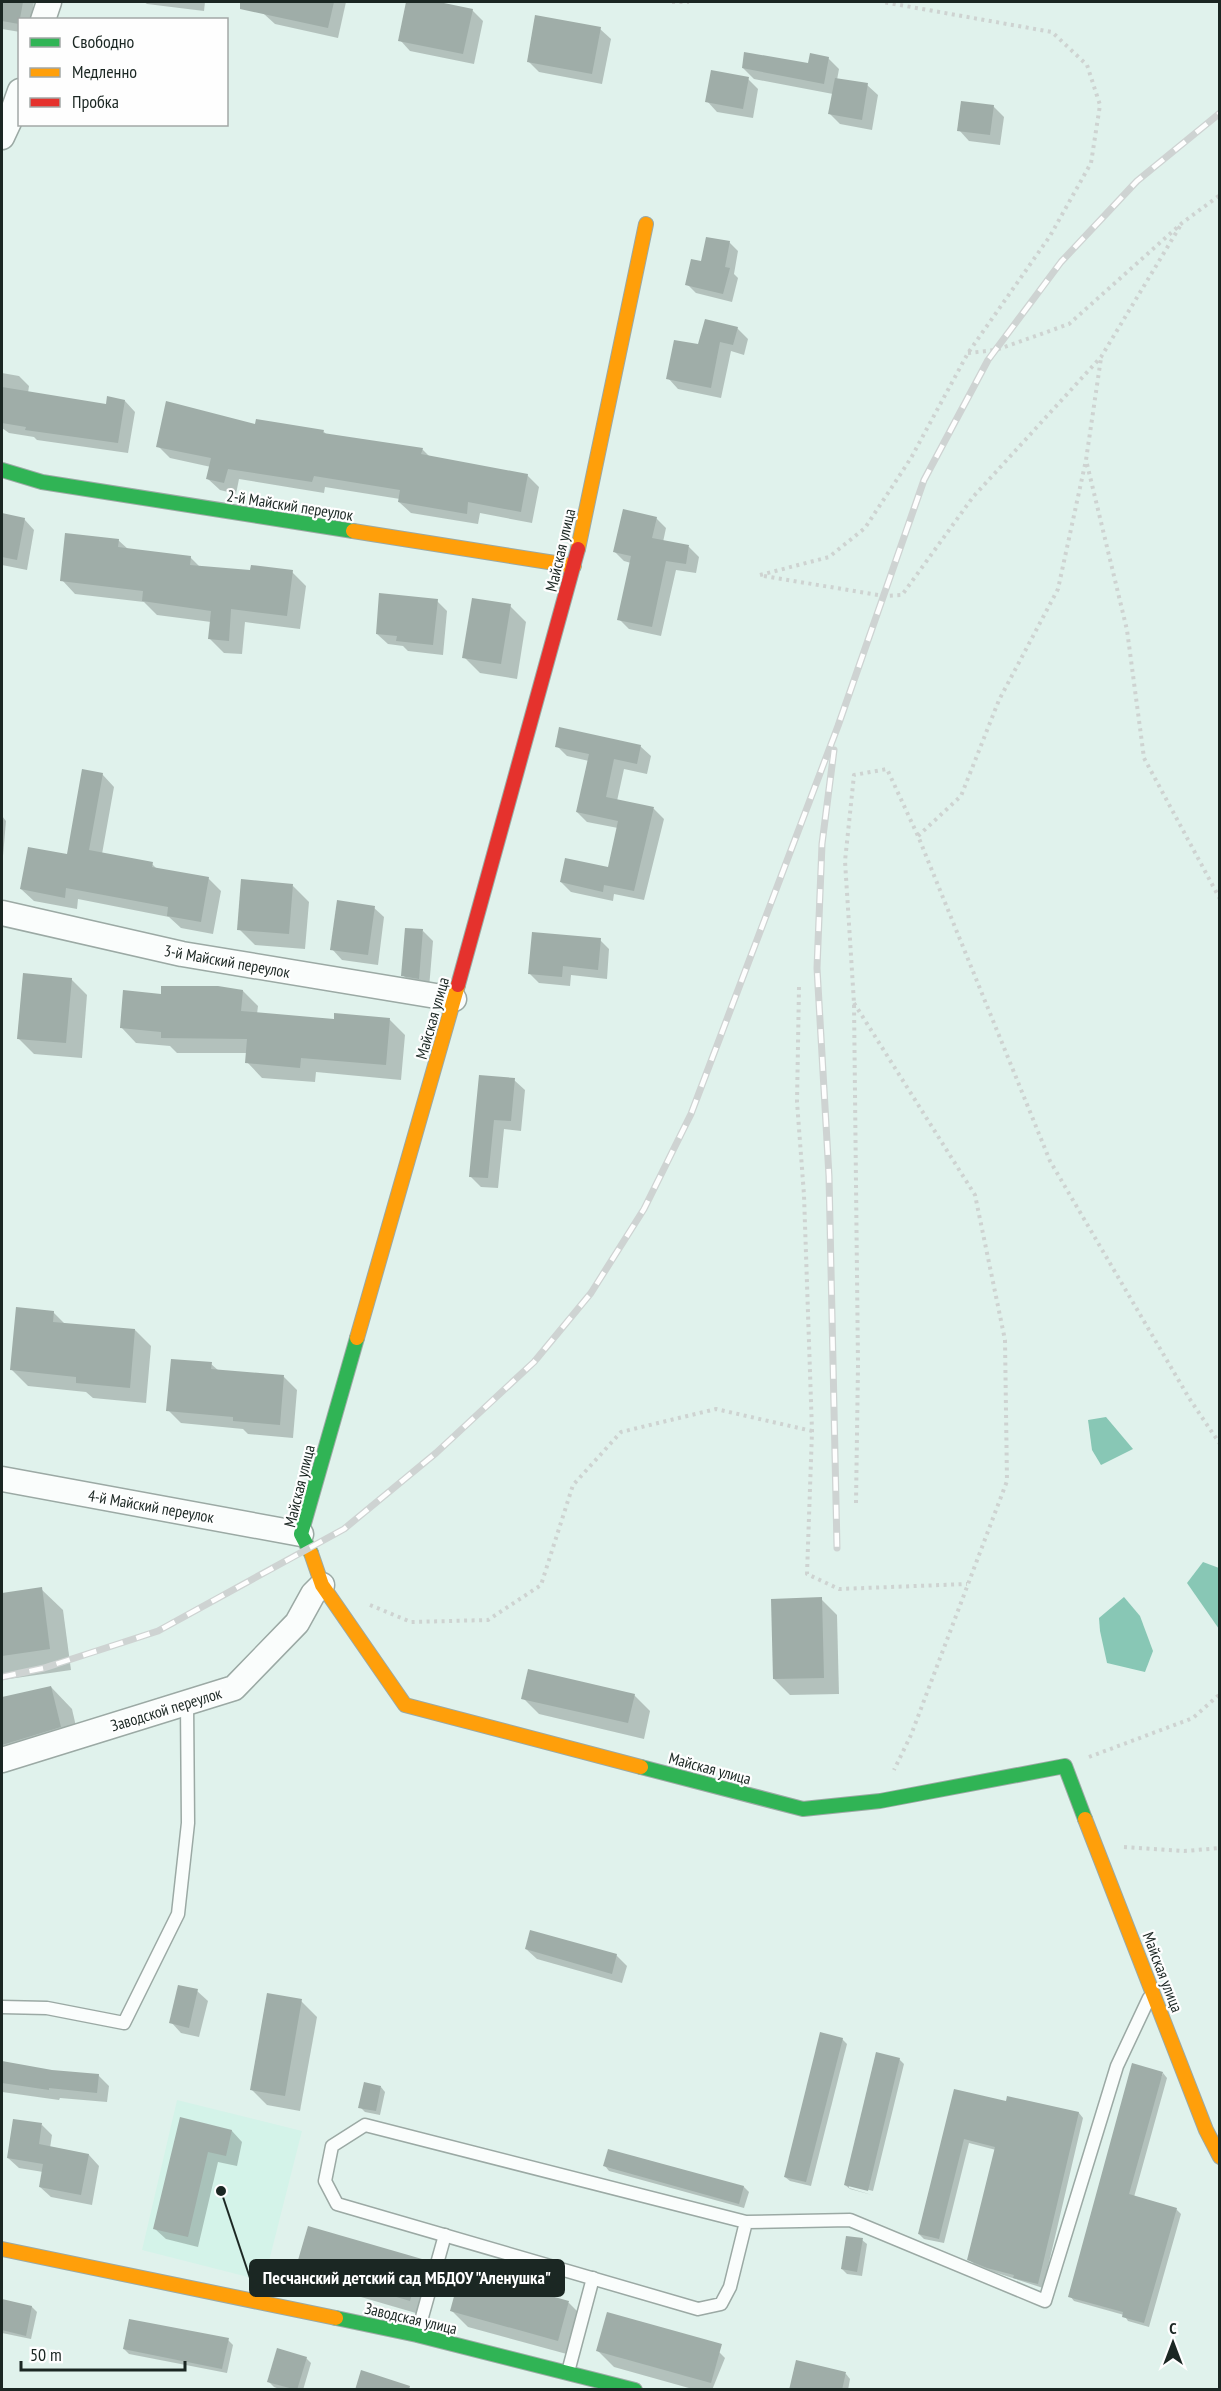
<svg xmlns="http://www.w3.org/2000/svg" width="1221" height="2391" font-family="'PT Sans Narrow',sans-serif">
	<rect width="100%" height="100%" fill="#e0f2ec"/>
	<!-- built -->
	<polygon fill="#d4f3e9" points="177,2100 302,2131 264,2281 142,2250"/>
	<!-- water -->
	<g fill="#88c7b5">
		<polygon points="1106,1417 1133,1449 1101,1465 1092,1450 1088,1420"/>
		<polygon points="1203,1562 1219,1568 1219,1629 1187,1583"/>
		<polygon points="1124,1597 1140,1616 1153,1651 1145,1672 1107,1663 1100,1631 1099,1618"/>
	</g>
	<!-- shadow -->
	<g fill="#0003">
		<polygon points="2,2 34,2 31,20 20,20 20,32 2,29"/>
		<polygon points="144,2 205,2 204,11 147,4"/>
		<polygon points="267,2 346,2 338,38 275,24 264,14"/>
		<polygon points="408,2 432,2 472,10 483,21 474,64 410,51 400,40"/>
		<polygon points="600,29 611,39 602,84 539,72 528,61"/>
		<polygon points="828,58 839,69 837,80 867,85 878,95 872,130 840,124 830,114 833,94 754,79 743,68 809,65"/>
		<polygon points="748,79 758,89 753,118 717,112 707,101"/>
		<polygon points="993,106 1004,117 1000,145 969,141 959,130"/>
		<polygon points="729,242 738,251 734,274 738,278 732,302 696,293 687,284 703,263"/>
		<polygon points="737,328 748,339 744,355 731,351 721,398 678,389 668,378 699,346"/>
		<polygon points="2,373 19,376 29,386 28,393 107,406 125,401 135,412 128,453 37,440 34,437 9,433 2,428"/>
		<polygon points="257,425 323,431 327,435 422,449 430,457 527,475 539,487 532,523 480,513 478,524 411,513 399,502 400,499 325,487 324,493 239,479 236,494 220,490 208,479 211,467 170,458 158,446"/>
		<polygon points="2,515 24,519 34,530 27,570 2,565"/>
		<polygon points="656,518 666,528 663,542 689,547 699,557 696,573 676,570 661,636 629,629 619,619 631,563 624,561 614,551"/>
		<polygon points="118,540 128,549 190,557 200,567 252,572 292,572 306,586 300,629 245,622 242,654 224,653 210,639 211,622 157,615 144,602 75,594 62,580"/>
		<polygon points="437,601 447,611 443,655 408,651 403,646 388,644 377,634"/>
		<polygon points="510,606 526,622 517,679 480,673 464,657"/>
		<polygon points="557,746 640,746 651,756 647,774 624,769 617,801 654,809 664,819 644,900 614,894 613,901 571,892 561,882 609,869 618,828 587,822 577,812 589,761 567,756"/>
		<polygon points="102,774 114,787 102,854 152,864 157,869 208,878 221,891 213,934 181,928 169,917 78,899 77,909 34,901 21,889 68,856"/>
		<polygon points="2,816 6,821 3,856 2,856"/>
		<polygon points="293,886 309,902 305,949 255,945 239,929"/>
		<polygon points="373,907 384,917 378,965 342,960 332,949"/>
		<polygon points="423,931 433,941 429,988 413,986 403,975"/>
		<polygon points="600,940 609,949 607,979 571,975 570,986 539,983 530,974"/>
		<polygon points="71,979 87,995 82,1058 34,1054 18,1038"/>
		<polygon points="243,991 258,1006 257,1014 335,1021 390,1020 405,1035 401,1080 316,1072 315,1082 262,1078 247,1062 248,1053 177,1053 170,1046 136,1043 121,1027 162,995"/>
		<polygon points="480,1077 514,1080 525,1090 521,1131 504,1129 498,1188 481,1187 470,1176"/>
		<polygon points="53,1312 65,1324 135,1330 151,1346 146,1403 93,1398 86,1392 28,1386 12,1370"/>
		<polygon points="211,1364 219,1371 284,1377 297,1390 293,1438 248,1434 243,1429 181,1423 168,1410"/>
		<polygon points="41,1589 63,1610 71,1670 2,1680 2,1594"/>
		<polygon points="821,1599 837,1615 839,1694 790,1695 774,1679"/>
		<polygon points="51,1687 72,1709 81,1748 2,1772 2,1699"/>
		<polygon points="634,1695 650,1711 644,1739 539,1714 523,1698"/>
		<polygon points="526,1949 616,1955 627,1966 622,1983 537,1959"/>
		<polygon points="197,1991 208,2001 199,2037 181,2033 171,2022"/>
		<polygon points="301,2001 317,2017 300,2111 267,2105 251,2089"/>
		<polygon points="842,2039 847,2044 811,2186 790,2181 785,2177"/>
		<polygon points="899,2059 904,2064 873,2191 849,2185 849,2188 872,2195 850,2189 845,2185"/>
		<polygon points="2,2063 52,2071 98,2075 109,2086 107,2102 60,2098 59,2100 2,2092"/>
		<polygon points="1163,2073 1167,2078 1134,2197 1176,2209 1181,2214 1149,2327 1128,2321 1124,2315 1074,2301 1070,2296"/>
		<polygon points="381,2087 385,2092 380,2115 365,2112 360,2107"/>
		<polygon points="955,2091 1007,2103 1079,2113 1083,2118 1043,2288 994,2272 974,2264 969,2259 996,2150 969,2143 944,2243 924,2239 919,2234"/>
		<polygon points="181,2119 232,2131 242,2142 237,2166 218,2162 198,2247 166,2239 155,2229"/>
		<polygon points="42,2125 52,2135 50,2148 89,2155 99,2166 92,2205 51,2197 40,2187 43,2172 19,2168 8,2158"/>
		<polygon points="609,2150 744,2187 749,2192 744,2208 609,2171 605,2166"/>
		<polygon points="862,2240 867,2244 862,2276 847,2274 842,2269"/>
		<polygon points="421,2261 437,2277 426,2316 313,2283 297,2267"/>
		<polygon points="2,2301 32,2307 37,2312 31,2339 2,2333"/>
		<polygon points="569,2303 585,2319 574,2356 468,2327 452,2311"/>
		<polygon points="228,2340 233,2345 227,2373 129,2354 124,2349"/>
		<polygon points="709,2342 725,2358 712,2390 696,2390 614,2367 598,2351"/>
		<polygon points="306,2358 311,2363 303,2390 282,2390 274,2387 269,2382"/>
		<polygon points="846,2374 850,2379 848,2390 790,2390"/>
	</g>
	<!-- building -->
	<g fill="#9fada8">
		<polygon points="2,2 23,2 19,24 2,21"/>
		<polygon points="240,2 334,2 328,28 240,9"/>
		<polygon points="406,2 439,2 473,9 463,54 398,41"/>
		<polygon points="535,15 601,27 592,74 527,62"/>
		<polygon points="744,52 808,63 810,53 829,57 824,84 742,68"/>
		<polygon points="711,70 749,77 743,109 705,102"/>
		<polygon points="835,78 868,83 862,120 828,114"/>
		<polygon points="961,101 994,105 990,135 957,131"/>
		<polygon points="706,237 730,241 725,267 730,268 723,294 685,285 691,259 701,261"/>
		<polygon points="705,319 738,327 733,345 720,342 711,388 666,379 674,340 698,344"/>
		<polygon points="2,387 106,404 107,396 125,400 118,443 25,430 26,427 2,423"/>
		<polygon points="166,401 255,424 256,419 324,430 323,433 423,448 421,454 528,474 521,512 468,502 467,514 398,502 400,490 314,476 312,482 228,469 224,483 206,479 211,458 156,447"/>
		<polygon points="623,509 657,517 652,538 689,545 686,564 666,561 652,627 617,620 631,556 613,552"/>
		<polygon points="2,513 25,518 17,560 2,557"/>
		<polygon points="65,533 119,539 118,547 191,556 190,565 250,570 251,565 293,570 287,616 231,609 229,641 208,639 211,611 142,601 143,591 60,581"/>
		<polygon points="379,593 438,599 433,645 396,641 397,636 376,634"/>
		<polygon points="472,598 511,604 501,664 462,658"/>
		<polygon points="559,727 641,745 637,764 614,759 606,797 654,807 634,891 604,885 603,892 560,882 565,858 608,867 618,821 576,812 589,754 555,747"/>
		<polygon points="82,769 103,773 89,850 153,862 152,867 209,877 201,922 167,916 168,907 66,888 65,898 20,889 28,847 67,854"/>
		<polygon points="241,879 293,884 289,934 237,930"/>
		<polygon points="337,900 375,906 368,955 330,950"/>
		<polygon points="405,928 423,929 419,979 401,976"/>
		<polygon points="532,932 601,938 598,970 563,966 562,977 528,974"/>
		<polygon points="23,973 72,978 66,1043 17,1039"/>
		<polygon points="161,986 218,986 243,990 241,1011 334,1019 334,1013 390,1018 386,1065 301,1058 300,1068 245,1063 247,1039 161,1038 161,1032 120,1028 123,990 161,994"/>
		<polygon points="479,1075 515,1078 511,1121 494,1120 488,1178 469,1177"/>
		<polygon points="16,1307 54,1311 53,1322 135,1329 130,1388 76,1383 76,1377 10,1370"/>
		<polygon points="171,1359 212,1362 211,1369 284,1375 280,1425 233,1421 233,1417 166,1411"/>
		<polygon points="42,1587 50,1649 2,1656 2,1593"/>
		<polygon points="822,1597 824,1678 773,1679 771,1599"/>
		<polygon points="528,1669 635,1694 628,1723 521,1699"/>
		<polygon points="51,1686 61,1727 2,1745 2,1697"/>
		<polygon points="530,1930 617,1954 612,1974 525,1949"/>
		<polygon points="178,1985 198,1989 189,2028 169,2023"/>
		<polygon points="267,1993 302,1999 285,2096 250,2090"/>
		<polygon points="820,2032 843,2038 806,2182 784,2177"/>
		<polygon points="876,2052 900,2058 868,2191 844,2185"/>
		<polygon points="2,2061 52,2070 99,2074 97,2093 49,2088 49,2090 2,2083"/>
		<polygon points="1132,2063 1163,2072 1129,2194 1177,2208 1144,2323 1122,2317 1123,2312 1068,2297"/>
		<polygon points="364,2082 381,2086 376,2111 358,2108"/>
		<polygon points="954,2089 1006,2101 1007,2096 1079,2112 1038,2284 1013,2278 1014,2275 987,2268 967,2260 995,2147 964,2139 939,2239 918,2234"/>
		<polygon points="180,2117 232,2130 226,2156 208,2152 188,2237 153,2229"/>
		<polygon points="13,2119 42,2123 39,2144 89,2154 81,2195 39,2187 43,2164 7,2158"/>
		<polygon points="608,2149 744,2186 739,2204 603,2166"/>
		<polygon points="308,2226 422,2259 410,2301 296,2267"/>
		<polygon points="846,2236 863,2238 857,2272 841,2269"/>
		<polygon points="461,2271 569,2301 558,2341 450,2311"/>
		<polygon points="2,2299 32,2306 26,2336 2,2330"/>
		<polygon points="607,2312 722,2344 711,2383 596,2351"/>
		<polygon points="129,2319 229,2338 222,2369 123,2349"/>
		<polygon points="277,2348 307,2357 297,2390 267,2382"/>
		<polygon points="796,2360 846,2372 842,2390 789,2390"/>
		<polygon points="361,2370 410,2386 409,2390 355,2390"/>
	</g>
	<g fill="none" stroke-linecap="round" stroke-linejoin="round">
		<defs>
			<g id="lane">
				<polyline points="2,2007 47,2008 124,2023 178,1914 188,1823 187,1703"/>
				<polyline points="746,2222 730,2287 721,2304 698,2309 337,2204 325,2181 332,2146 365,2125 746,2222 850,2220 1045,2301 1117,2066 1149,1998"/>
				<polyline points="417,2335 445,2235"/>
				<polyline points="568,2372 593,2278"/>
			</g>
			<g id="street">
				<polyline points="43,20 49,2"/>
				<polyline points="2,137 9,122 20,91"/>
				<polyline points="2,913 182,954 454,999"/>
				<polyline points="2,1479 301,1534"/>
				<polyline points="2,1760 234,1688 297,1623 313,1594 322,1585"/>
			</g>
			<g id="fast">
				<polyline points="2,470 42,482 353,531"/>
				<polyline points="311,1553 301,1534 357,1338"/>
				<polyline points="641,1767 803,1809 880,1801 1065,1766 1085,1819"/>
				<polyline points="336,2318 417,2335 635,2390"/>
			</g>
			<g id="slow">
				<polyline points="353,531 574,566"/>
				<polyline points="578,549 646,224"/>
				<polyline points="357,1338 458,985"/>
				<polyline points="311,1553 322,1585 405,1705 641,1767"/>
				<polyline points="1085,1819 1206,2130 1220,2157"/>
				<polyline points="2,2249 336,2318"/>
			</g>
			<polyline id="jam" points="458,985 578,549"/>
		</defs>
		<!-- lane casing -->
		<use href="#lane" stroke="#9ba9a4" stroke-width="15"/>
		<!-- street casing -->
		<use href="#street" stroke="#9ba9a4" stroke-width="27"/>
		<!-- fast casing -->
		<use href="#fast" stroke="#9ba9a4" stroke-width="16"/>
		<!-- slow casing -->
		<use href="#slow" stroke="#9ba9a4" stroke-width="16"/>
		<!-- jam casing -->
		<use href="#jam" stroke="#9ba9a4" stroke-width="16"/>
		<!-- path -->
		<g stroke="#ced3d1" stroke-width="4" stroke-dasharray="3 4.5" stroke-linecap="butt">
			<polyline points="672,2 689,2"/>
			<polyline points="968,353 996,350 1069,324 1182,223 1220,195"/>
			<polyline points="1087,464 1127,630 1144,758 1220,899"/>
			<polyline points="760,575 829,557 865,528 911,458 968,353 1050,236 1091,163 1100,105 1087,65 1052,32 883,2"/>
			<polyline points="764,576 884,596 902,595 973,497 1101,357 1182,223"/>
			<polyline points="918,836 961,796 999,700 1058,589 1086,460 1101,358"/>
			<polyline points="799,987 797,1102 804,1195 812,1431 807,1574 839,1589 967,1584"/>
			<polyline points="854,1003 975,1195 1005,1340 1007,1481 911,1735 894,1770"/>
			<polyline points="856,1503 858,1365 854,1003 845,861 854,775 887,769 918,836 1050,1161 1189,1398 1220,1444"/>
			<polyline points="370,1605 411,1622 488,1620 541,1585 573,1485 621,1432 716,1409 812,1431"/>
			<polyline points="1089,1757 1193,1718 1220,1694"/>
			<polyline points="1124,1847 1184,1851 1220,1848"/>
		</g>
		<!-- lane -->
		<use href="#lane" stroke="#fafdfc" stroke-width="12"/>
		<!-- street -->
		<use href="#street" stroke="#fafdfc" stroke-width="24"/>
		<!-- fast -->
		<use href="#fast" stroke="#30b455" stroke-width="14"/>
		<!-- slow -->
		<use href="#slow" stroke="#ff9f0a" stroke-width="14"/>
		<!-- jam -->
		<use href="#jam" stroke="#e5322d" stroke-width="14"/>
		<defs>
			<g id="rail">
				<polyline points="834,750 822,844 817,968 829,1176 837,1548"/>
				<polyline points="2,1677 44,1668 158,1631 344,1529 436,1453 534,1362 591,1293 644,1209 691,1114 838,726 924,480 988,360 1061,262 1137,181 1220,113"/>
			</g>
		</defs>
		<!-- rail casing -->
		<use href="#rail" stroke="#ced3d2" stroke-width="7"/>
		<!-- rail -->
		<use href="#rail" stroke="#fefefe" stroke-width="4.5" stroke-dasharray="14" stroke-linecap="butt"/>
	</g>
	<g text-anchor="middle" stroke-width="4.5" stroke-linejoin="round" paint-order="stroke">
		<!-- street labels -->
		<g font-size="16" fill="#1b2723" stroke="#fefefe">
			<text transform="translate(290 505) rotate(9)" y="6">2-й Майский переулок</text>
			<text transform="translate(560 550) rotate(-77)" y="6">Майская улица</text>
			<text transform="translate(227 961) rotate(10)" y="6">3-й Майский переулок</text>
			<text transform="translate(432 1018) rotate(-74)" y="6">Майская улица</text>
			<text transform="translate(299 1486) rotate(-76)" y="6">Майская улица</text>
			<text transform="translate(151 1506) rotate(10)" y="6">4-й Майский переулок</text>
			<text transform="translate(166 1709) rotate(-17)" y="6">Заводской переулок</text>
			<text transform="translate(710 1768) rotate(15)" y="6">Майская улица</text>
			<text transform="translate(1163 1972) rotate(69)" y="6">Майская улица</text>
			<text transform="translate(411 2318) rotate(13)" y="6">Заводская улица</text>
		</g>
	</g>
	<!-- callouts -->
	<path fill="none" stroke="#1b2723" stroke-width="2" d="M221 2191L250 2278"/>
	<circle fill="#1b2723" stroke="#fefefe" stroke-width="2" cx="221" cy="2191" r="6"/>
	<rect fill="#1b2723" stroke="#1b2723" stroke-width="2" x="250" y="2260" width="314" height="36" rx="6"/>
	<g font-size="18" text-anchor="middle" font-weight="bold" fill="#fff">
		<text x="407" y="2284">Песчанский детский сад МБДОУ "Аленушка"</text>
	</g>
	<!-- border -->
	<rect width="1221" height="2391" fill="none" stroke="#1b2723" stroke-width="6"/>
	<!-- legend -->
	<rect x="18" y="18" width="210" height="108" fill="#fefefe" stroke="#a3a8a6" stroke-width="1.5"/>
	<rect x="30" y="38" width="30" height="9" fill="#30b455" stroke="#a3a8a6" stroke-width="1.5"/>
	<text x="72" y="48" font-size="18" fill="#1b2723">Свободно</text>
	<rect x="30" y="68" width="30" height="9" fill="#ff9f0a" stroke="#a3a8a6" stroke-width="1.5"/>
	<text x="72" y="78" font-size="18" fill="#1b2723">Медленно</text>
	<rect x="30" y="98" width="30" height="9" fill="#e5322d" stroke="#a3a8a6" stroke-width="1.5"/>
	<text x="72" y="108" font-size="18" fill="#1b2723">Пробка</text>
	<!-- north arrow -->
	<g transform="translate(1173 2343)" stroke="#fefefe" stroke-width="4.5" paint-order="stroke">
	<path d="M0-4.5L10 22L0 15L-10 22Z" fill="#1b2723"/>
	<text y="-9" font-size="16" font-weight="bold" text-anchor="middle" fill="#1b2723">С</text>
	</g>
	<!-- scale -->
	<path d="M21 2361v9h164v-9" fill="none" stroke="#1b2723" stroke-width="3"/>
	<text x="30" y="2361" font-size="18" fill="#1b2723" stroke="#fefefe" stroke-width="4.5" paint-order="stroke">50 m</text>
</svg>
